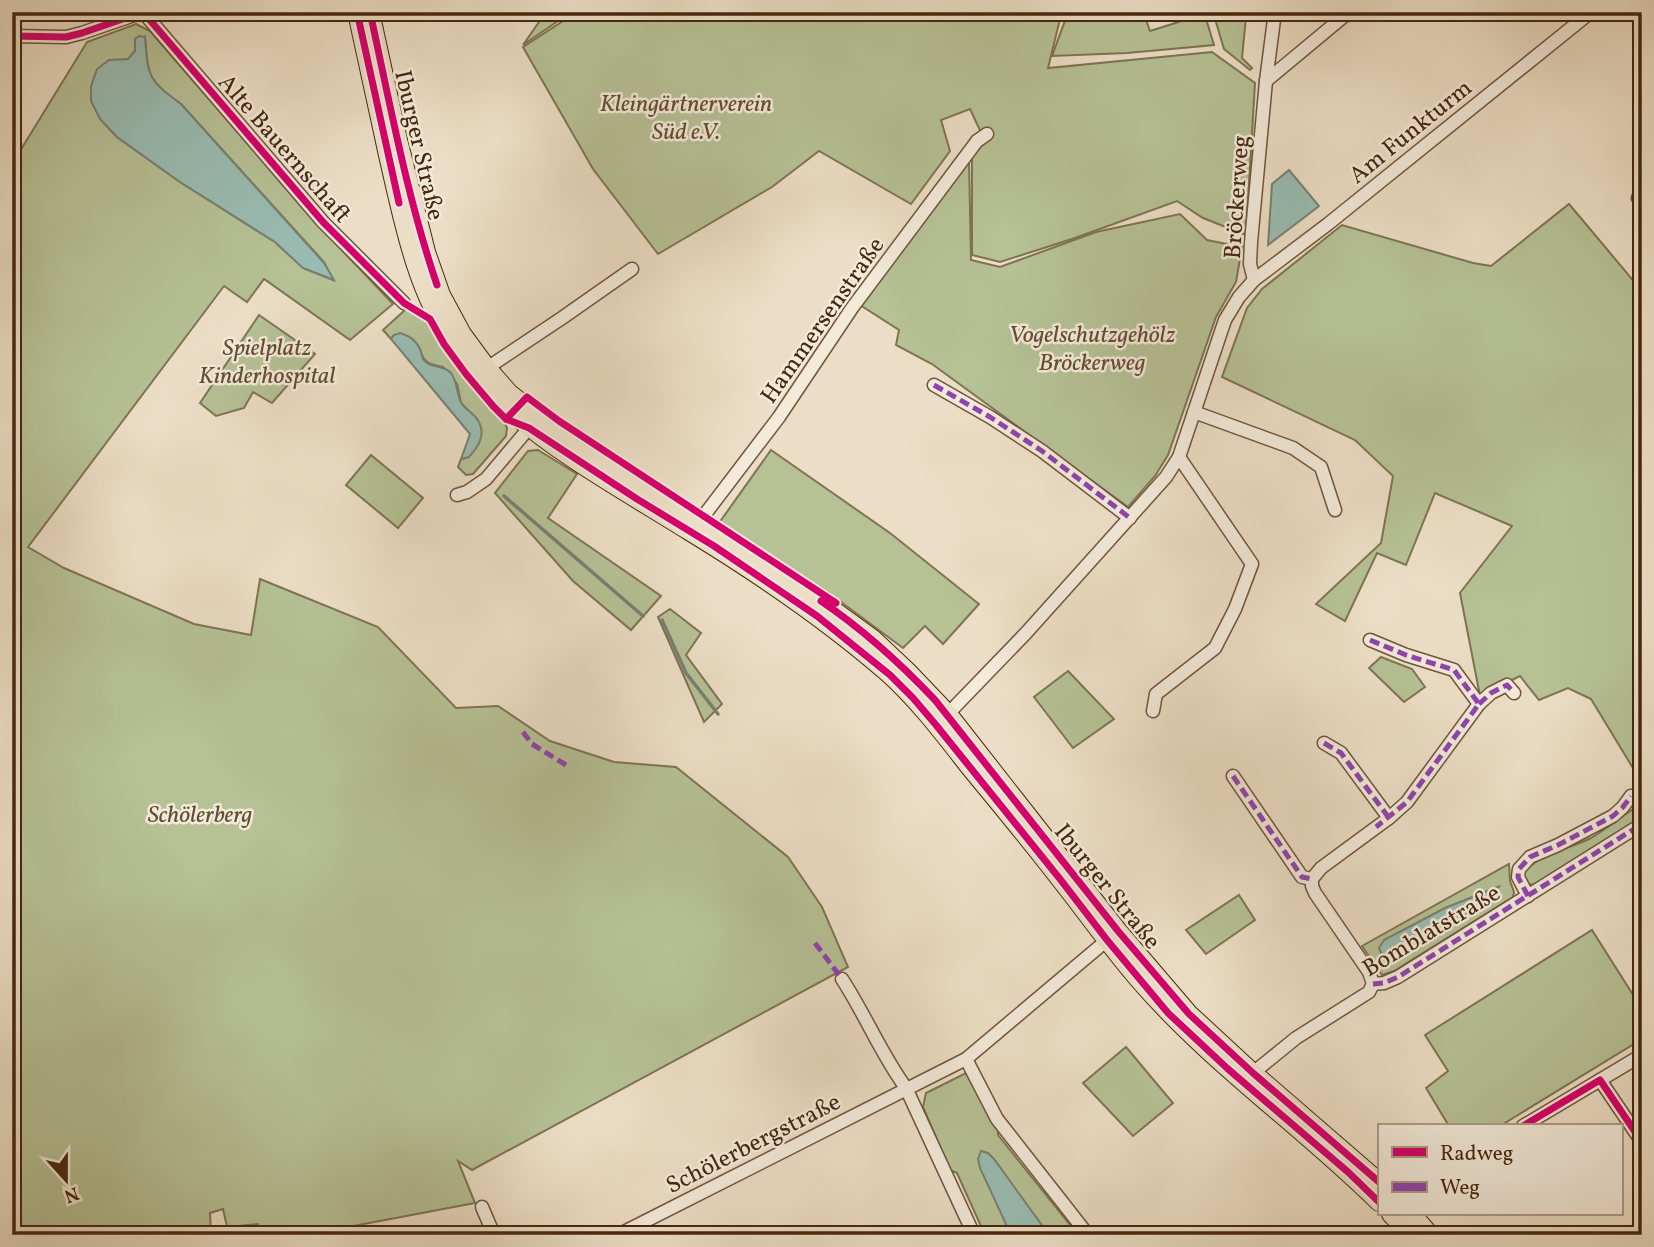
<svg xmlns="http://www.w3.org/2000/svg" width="1654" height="1247" font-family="Vollkorn,serif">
	<rect width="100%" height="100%" fill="#ecdec6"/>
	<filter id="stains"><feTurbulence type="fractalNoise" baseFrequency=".00286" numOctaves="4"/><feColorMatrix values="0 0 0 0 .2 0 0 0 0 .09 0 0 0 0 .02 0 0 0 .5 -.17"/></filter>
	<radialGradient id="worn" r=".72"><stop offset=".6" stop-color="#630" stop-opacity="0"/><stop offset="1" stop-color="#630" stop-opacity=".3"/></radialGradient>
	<!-- green -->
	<g fill="#b6c196" stroke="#7e7452" stroke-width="2" fill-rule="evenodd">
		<polygon points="546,12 571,12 523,45"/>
		<polygon points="577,12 1077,12 1060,19 1048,68 1212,52 1255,83 1246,235 1203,218 1177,201 1072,239 1000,262 972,255 972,155 985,141 970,109 941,120 950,151 911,204 819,151 772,187 658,254 593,169 523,47"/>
		<polygon points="1082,12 1148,12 1144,14 1150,31 1185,20 1183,12 1204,12 1214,45 1127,53 1052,56 1066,18"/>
		<polygon points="1213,12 1219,12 1220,16 1246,17 1242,58 1252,68 1250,70 1224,49"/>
		<path d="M136,24L150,31L319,226L393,304L350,340L264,279L247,302L224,286L28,547L64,568L194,624L251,635L260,579L378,627L456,708L498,706L550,741L614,762L676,767L788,857L822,907L848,967L472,1170L458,1161L475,1203L343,1228L334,1235H259L258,1224L227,1227L223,1209L210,1213L211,1235H12V164L87,42ZM145,37C148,77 148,80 181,104L324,262L333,280L303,268L275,242L180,182L117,137L100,119L109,60H128Z"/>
		<polygon points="969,160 971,260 1000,267 1096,232 1180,214 1207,240 1242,247 1236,282 1216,317 1168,455 1155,476 1128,507 932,364 896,345 899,330 860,305"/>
		<polygon points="1569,204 1642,291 1642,783 1591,699 1568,688 1539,700 1520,676 1480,696 1460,593 1512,526 1435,493 1406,565 1377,553 1345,621 1316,604 1381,543 1393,476 1355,440 1222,377 1247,308 1262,289 1342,225 1473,263 1491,266"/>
		<path d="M406,309L425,320L441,346L463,376L504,421L507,428L506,436L473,474L466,475L458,467L461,459L469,457L478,420L461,403L457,384L443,367C427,364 424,363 419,347L394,335L391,339L383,330Z"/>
		<polygon points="259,315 315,354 272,403 253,392 244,408 216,416 200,403"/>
		<polygon points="538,450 577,474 548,518 661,596 631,630 573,581 495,493 528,451"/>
		<polygon points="771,450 890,533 979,604 943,644 925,626 903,648 829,593 719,523"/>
		<polygon points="371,455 423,498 398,528 346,485"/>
		<polygon points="670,609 701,633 686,655 722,704 704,722 658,617"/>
		<polygon points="1381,657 1412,669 1425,687 1404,702 1369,668"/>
		<polygon points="1068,671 1114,719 1073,748 1034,697"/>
		<path d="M1642,803V820L1536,885L1528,884L1523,875C1535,854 1570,849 1591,838C1608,828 1625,814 1642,803Z"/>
		<polygon points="1509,864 1510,881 1514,892 1513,897 1394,971 1382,975 1362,946"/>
		<polygon points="1239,895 1255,920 1206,954 1186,930"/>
		<polygon points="1592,930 1642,1009 1642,1039 1500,1126 1449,1126 1426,1088 1448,1071 1425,1035"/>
		<polygon points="1126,1047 1173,1103 1133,1136 1083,1083"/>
		<polygon points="966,1073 998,1128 998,1135 1078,1235 985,1235 957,1173 950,1170 923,1107 926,1093"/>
	</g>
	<!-- water -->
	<g fill="#99bcb2" stroke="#788070" stroke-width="2">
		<path d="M139,36L145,37C148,77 148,80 181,104L324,263L334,280L303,268L275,242L180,182L117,137L100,119L91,101V86L97,69L109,60L128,59L135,51V39Z"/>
		<polygon points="1289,170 1319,206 1268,245 1272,184"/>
		<path d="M400,333C409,336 415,339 420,349C422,353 421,355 423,359C430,369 443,364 451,373C458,382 456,395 462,404C466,410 473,413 477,419C487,433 479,446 469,457L461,459L470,434L391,339L394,335Z"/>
		<polygon points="1500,886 1452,925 1399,954 1387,956 1381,953 1379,948 1384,940 1445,908"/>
		<polygon points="981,1151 988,1153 994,1159 1049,1235 1011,1235 980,1168 978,1159"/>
	</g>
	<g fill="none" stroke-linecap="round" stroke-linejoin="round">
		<!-- stream -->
		<g stroke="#788070" stroke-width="3.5">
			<polyline points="504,496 643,616"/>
			<polyline points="662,620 686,673 718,714"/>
		</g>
		<defs>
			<g id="street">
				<polyline points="143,12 323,222 404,303"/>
				<polyline points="12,36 66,37 82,33 143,12"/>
				<polyline points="1266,81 1349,12"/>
				<polyline points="1638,198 1642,195"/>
				<polyline points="1254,280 1250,264 1251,242 1266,81 1275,12"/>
				<polyline points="487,368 562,318 632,269"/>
				<polyline points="934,385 990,417 1042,451 1130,518"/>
				<polyline points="1194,412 1293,448 1321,467 1335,510"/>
				<polyline points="457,495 467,492 486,479 534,422"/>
				<polyline points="696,526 779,417 852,308 977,141 987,134"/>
				<polyline points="1370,640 1406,655 1454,670 1479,704 1407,802 1389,818 1321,868 1312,879 1312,886 1315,893 1369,972 1373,984"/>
				<polyline points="1479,704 1491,693 1507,685 1514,693"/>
				<polyline points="1153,711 1156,694 1215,648 1235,609 1252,564 1179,457"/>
				<polyline points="944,718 1026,633 1166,477 1179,457 1225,320 1239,297 1254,280 1328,224 1591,12"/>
				<polyline points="1324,743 1341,753 1389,818"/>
				<polyline points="1233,776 1302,877 1312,879"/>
				<polyline points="1528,896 1518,877 1519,869 1530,857 1558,845 1613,816 1623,807 1631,796"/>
				<path d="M842,979C865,1014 881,1054 906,1088L974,1235"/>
				<polyline points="1373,984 1384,983 1398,977 1642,824"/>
				<polyline points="966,1059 997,1119 1088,1235"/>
				<polyline points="1253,1073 1296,1038 1369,992 1373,984"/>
				<polyline points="1600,1080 1642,1142"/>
				<polyline points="1523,1126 1642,1055"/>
				<polyline points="482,1207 494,1235"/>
				<polyline points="618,1235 966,1059 1112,936"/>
			</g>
			<g id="primary">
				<path d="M357,12C367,60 378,108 388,155C403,220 416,291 455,346C469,366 483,387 501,403C555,453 627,492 689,531C758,573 827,620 888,673C918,700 943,733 968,765C999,803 1030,840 1060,879C1087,913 1112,949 1140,981C1212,1064 1302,1126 1379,1202"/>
				<polyline points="370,12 398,140 426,252 441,295 462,334 487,368 509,393 552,427 755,557 829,607 873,639 907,671 948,714 1118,931 1189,1014 1253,1073 1379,1182"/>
				<polyline points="1391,1214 1411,1235"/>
				<polyline points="1412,1214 1430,1235"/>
			</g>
		</defs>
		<!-- street casing -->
		<use href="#street" stroke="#70553c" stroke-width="15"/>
		<!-- primary casing -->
		<use href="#primary" stroke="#46270e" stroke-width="20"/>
		<!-- street -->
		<use href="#street" stroke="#f3eada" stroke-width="12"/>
		<!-- primary -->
		<use href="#primary" stroke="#ecdec6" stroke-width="18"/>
		<!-- quiet -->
		<g stroke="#8e44ad" stroke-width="5" stroke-dasharray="10 5" stroke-linecap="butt">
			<polyline points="934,385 990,417 1042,451 1130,518"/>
			<polyline points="1370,640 1406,655 1454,670 1479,704 1407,802 1376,827"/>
			<polyline points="1479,704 1491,693 1507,685 1514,693"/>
			<polyline points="523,732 532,744 566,765"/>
			<polyline points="1324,743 1341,753 1389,818"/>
			<polyline points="1233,776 1302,877 1312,879"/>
			<polyline points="1528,896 1518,877 1519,869 1530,857 1558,845 1613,816 1623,807 1631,796"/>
			<polyline points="815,943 842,979"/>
			<polyline points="1373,984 1384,983 1398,977 1642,824"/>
		</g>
		<defs>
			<g id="cycleway">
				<polyline points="143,12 323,222 404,303 430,319 444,344 466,374 493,406 506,419 529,428 637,499 714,546 817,616 890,675 913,698 936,725 1060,879 1107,940 1168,1013 1228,1069 1348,1172 1379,1202"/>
				<polyline points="357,12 399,203"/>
				<path d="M370,12C390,104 407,197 437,285"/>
				<polyline points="12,36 66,37 82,33 143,12"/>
				<polyline points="506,419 527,397 559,421 836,603"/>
				<path d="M821,601C864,630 900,663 935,700L1118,931L1189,1014L1253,1073L1379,1182"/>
				<polyline points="1523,1126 1600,1080 1642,1142"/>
			</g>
		</defs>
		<!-- cycleway casing -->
		<use href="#cycleway" stroke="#f3eada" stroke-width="11"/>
		<!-- cycleway -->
		<use href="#cycleway" stroke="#d6006c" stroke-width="7"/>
	</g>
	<g text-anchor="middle" stroke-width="5" stroke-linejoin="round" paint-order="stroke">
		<!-- park labels -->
		<g font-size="24" font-style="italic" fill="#624e30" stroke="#f3eada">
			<text x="686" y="111">Kleingärtnerverein<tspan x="686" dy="28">Süd e.V.</tspan></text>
			<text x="1092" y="342">Vogelschutzgehölz<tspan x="1092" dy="28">Bröckerweg</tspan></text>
			<text x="267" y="355">Spielplatz<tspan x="267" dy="28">Kinderhospital</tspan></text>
			<text x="200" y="822">Schölerberg</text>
		</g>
		<!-- street labels -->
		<g font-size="24" fill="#46270e" stroke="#f3eada">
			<text transform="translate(1410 131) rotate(-39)" y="8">Am Funkturm</text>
			<text transform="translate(420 145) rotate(77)" y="8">Iburger Straße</text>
			<text transform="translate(285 148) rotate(49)" y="8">Alte Bauernschaft</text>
			<text transform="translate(1236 197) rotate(-86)" y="8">Bröckerweg</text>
			<text transform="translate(822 320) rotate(-55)" y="8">Hammersenstraße</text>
			<text transform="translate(1108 886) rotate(51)" y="8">Iburger Straße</text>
			<text transform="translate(1431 930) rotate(-31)" y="8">Bomblatstraße</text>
			<text transform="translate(753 1143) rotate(-27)" y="8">Schölerbergstraße</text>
		</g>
	</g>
	<!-- margin -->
	<rect width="1654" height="1247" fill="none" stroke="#ecdec6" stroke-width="42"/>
	<rect x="14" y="14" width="1626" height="1219" fill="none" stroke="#46270e" stroke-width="3.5"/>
	<rect x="21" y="21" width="1612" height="1205" fill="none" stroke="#46270e" stroke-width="2"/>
	<!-- legend -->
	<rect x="1378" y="1124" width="245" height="91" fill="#f3eada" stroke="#ae9c88" stroke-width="2"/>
	<rect x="1392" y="1147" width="35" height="10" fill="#d6006c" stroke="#ae9c88" stroke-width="2"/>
	<text x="1440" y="1160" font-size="21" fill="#46270e">Radweg</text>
	<rect x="1392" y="1182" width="35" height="10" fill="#8e44ad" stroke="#ae9c88" stroke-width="2"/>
	<text x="1440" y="1194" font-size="21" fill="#46270e">Weg</text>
	<!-- north arrow -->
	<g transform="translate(66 1180) rotate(159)" stroke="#f3eada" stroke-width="5" paint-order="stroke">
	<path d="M0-5L12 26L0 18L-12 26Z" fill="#46270e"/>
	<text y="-10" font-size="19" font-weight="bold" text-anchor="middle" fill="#46270e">N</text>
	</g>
	<rect width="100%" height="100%" filter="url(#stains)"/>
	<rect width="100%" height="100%" fill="url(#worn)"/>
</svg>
